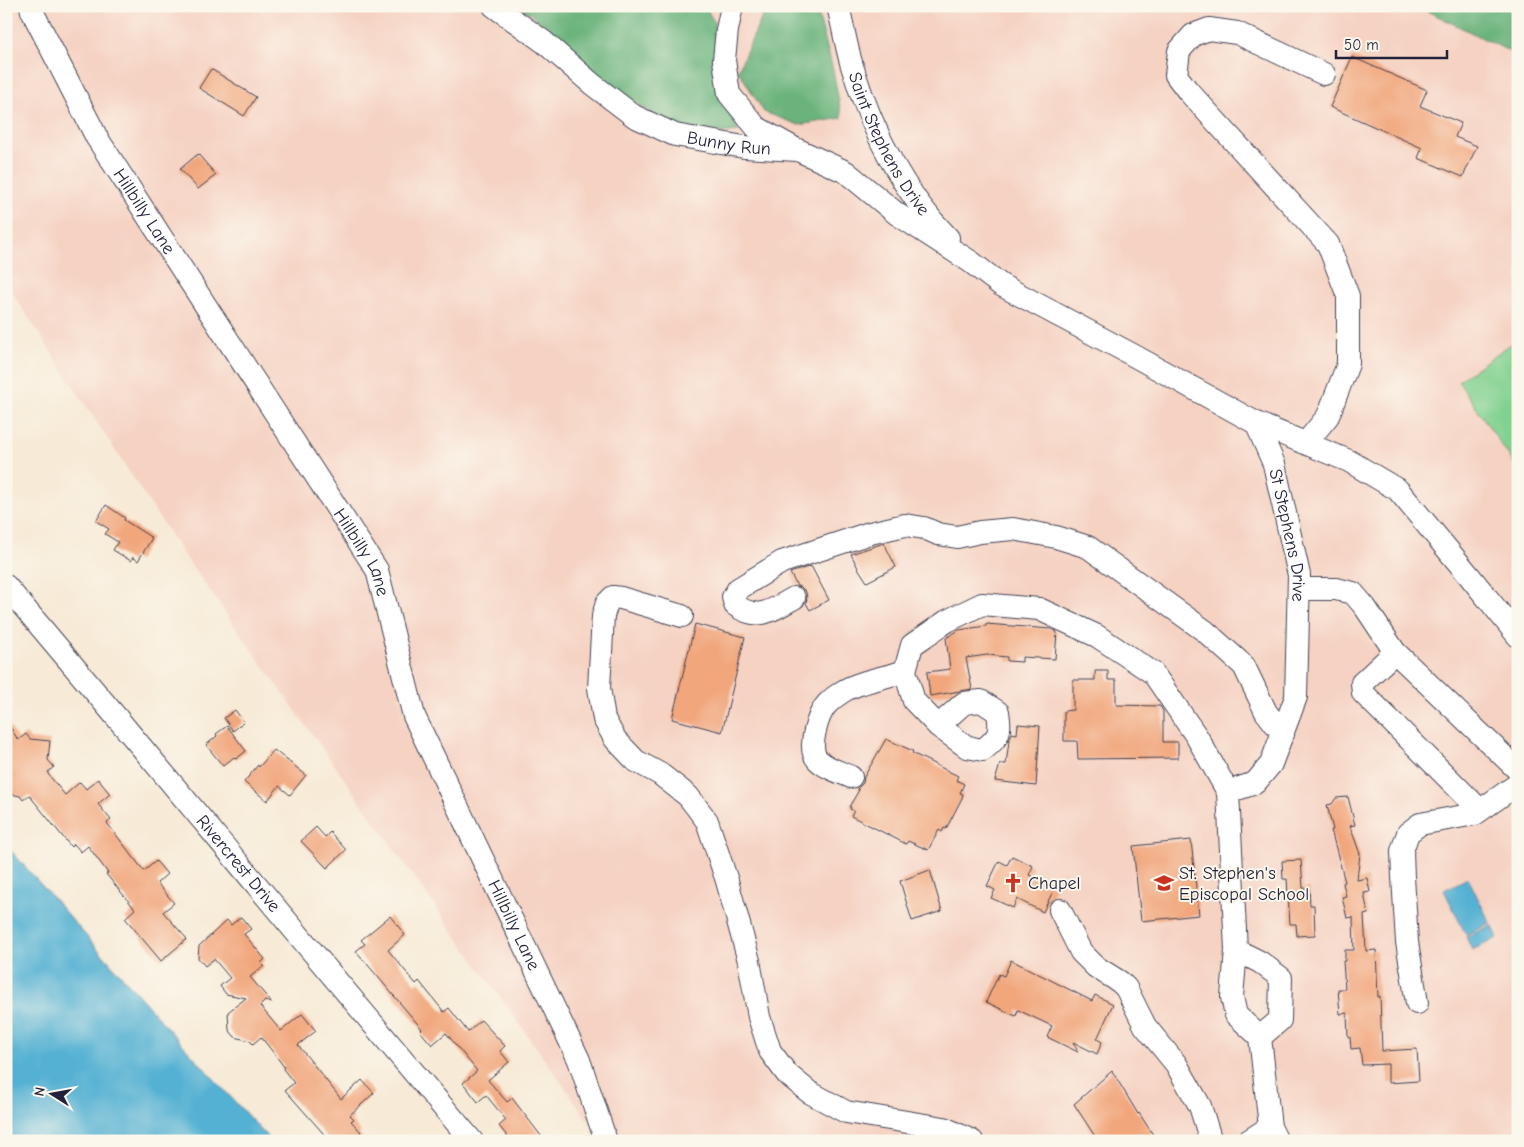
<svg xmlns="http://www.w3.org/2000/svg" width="1524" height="1147" font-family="'Comic Neue',sans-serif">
	<rect width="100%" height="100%" fill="#fbf7ec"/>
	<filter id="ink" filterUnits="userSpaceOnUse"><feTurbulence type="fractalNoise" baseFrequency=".02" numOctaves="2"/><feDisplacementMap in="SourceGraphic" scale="10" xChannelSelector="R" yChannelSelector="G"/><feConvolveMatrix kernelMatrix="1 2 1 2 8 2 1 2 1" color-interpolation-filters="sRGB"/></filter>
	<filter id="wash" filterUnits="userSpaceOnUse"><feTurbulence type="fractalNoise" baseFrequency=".0096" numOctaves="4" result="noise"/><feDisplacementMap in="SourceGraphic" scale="20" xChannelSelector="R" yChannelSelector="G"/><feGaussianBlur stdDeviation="1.12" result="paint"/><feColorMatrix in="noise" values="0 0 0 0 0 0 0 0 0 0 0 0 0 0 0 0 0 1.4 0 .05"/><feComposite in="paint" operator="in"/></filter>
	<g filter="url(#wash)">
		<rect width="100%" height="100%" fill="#f7ead6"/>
		<!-- built -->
		<polygon fill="#f5d2c2" points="6,6 1417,6 1509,51 1518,63 1518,1141 603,1141 177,545 6,283"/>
		<!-- green -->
		<polygon fill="#83d191" stroke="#527a66" points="1518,339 1518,469 1458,381"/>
		<!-- forest -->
		<g fill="#6ab37b" stroke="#466a5b">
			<polygon points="517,6 705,6 714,22 716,74 739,131 722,133 673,127 613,88 531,14"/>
			<polygon points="767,6 816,6 833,70 842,118 799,125 764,112 738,70"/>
			<polygon points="1417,6 1518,6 1518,63 1509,51"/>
		</g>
		<!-- water -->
		<g fill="#54b1d3" stroke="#3b6a87">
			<polygon points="6,845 172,1033 271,1141 6,1141"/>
			<polygon points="1468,878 1490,923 1466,935 1444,890"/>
			<polygon points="1492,925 1498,938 1472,950 1466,937"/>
		</g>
		<g id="blocks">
			<!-- building -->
			<g fill="#f1a67b">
				<polygon points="1352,57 1427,90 1420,106 1461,123 1455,137 1477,146 1463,177 1418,158 1422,148 1330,107"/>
				<polygon points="211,69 256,97 244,116 199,88"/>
				<polygon points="198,154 216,175 198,189 180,169"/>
				<polygon points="106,505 125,518 124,520 152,538 138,561 133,557 131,561 113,550 118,542 105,534 109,529 96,521"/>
				<polygon points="884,543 896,567 867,582 858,568 851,554"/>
				<polygon points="811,566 829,600 810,610 806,603 807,598 806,592 801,587 797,586 790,573"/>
				<polygon points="695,624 745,637 722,732 672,719"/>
				<polygon points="986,624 1051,629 1057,632 1055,659 1022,657 1022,662 1007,661 1007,657 987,655 966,658 972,689 930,696 927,672 950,669 946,638 959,630 986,626"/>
				<polygon points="1095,671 1108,671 1108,680 1116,680 1116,705 1160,706 1163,711 1163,742 1178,742 1178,758 1078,759 1077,741 1064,741 1064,711 1073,710 1073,680 1095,680"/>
				<polygon points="235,710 244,722 233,731 224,718"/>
				<polygon points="6,720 18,740 26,734 30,739 50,741 48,760 54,767 48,772 48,774 65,795 80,782 86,789 98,779 110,794 98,804 111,820 107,823 144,871 156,861 167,874 157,883 174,903 163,912 187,939 161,961 125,918 135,909 106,874 108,873 88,846 81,852 74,844 71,847 29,795 23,800 20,796 6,793"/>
				<polygon points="1018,724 1040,726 1036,786 995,781 1000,764 1006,764 1009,741 1012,733 1017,734"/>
				<polygon points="227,726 246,751 236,759 234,757 223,766 206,745 217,736 216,734"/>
				<polygon points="886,739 913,751 912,753 958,776 956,780 964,784 960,793 963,794 962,798 946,829 944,828 942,832 939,830 928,850 908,841 906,844 851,816 854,811 850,809 851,807 849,807 859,790 857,789 863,783 864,777"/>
				<polygon points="274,750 306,775 290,795 279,786 267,801 244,782 258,765 259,767"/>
				<polygon points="1348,797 1355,825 1350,826 1360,854 1357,880 1367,878 1370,892 1364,893 1368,914 1364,915 1366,951 1376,950 1378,997 1380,996 1382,1051 1417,1049 1419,1081 1388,1083 1388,1064 1362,1065 1360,1048 1351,1049 1350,1037 1348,1037 1347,1013 1340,1014 1338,989 1345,989 1343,961 1345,961 1345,950 1354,950 1353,917 1347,918 1342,897 1346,896 1343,883 1345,882 1331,830 1333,830 1327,805 1332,804 1336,798"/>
				<polygon points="316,827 325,837 330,832 346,850 327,868 301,841"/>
				<polygon points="1191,840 1199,915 1141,921 1133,846"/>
				<polygon points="1012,856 1033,866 1029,875 1055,887 1043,912 1017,899 1013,908 991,898 995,890 987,886 999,861 1007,865"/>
				<polygon points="1301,860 1303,888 1309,888 1310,905 1314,905 1315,935 1297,936 1296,924 1290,924 1287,879 1283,879 1282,861"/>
				<polygon points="930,870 942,911 912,921 900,881"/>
				<polygon points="390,916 405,935 388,950 416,984 419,981 444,1012 449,1008 468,1032 481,1020 505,1046 500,1051 509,1062 488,1080 507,1102 512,1098 545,1141 511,1141 499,1126 506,1120 486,1095 478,1102 463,1083 477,1071 446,1033 432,1045 420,1031 422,1029 356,951 365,944 361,940"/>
				<polygon points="241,917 251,929 244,934 265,959 261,963 264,966 250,977 272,1003 265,1001 260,1006 281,1031 302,1014 316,1031 298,1045 341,1099 362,1080 374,1093 350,1115 354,1119 351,1121 361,1132 359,1134 365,1141 330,1141 285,1090 294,1083 283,1069 284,1067 276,1056 261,1037 253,1044 250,1041 235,1037 229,1030 228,1012 246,998 226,994 220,986 230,978 214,959 205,966 198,958 199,946 227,920 231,925"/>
				<polygon points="1011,960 1092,1001 1095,995 1113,1004 1097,1039 1102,1042 1097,1054 1073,1042 1078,1052 1047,1037 1052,1026 1018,1010 1016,1016 986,1002 999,974 1004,976"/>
				<polygon points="1112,1071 1138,1114 1139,1113 1157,1141 1098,1141 1074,1104"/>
			</g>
		</g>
	</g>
	<g filter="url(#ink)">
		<use href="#blocks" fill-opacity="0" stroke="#424052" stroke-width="1"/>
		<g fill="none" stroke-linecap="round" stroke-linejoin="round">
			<defs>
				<g id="minor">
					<path id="s1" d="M31,6L32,11L97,138L377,570L414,716L579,1060L606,1141"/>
					<path id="s2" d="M494,6L544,42L592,84L634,116L675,135L744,147L798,150L846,172L897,214L971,262L1001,285L1131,354L1256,423L1274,464L1299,575L1296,697L1271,764L1255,783L1228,792L1236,950L1232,997L1236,1015L1260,1037L1280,1020L1281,978L1260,962L1236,950"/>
					<polyline points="732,6 727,30 724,60 729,94 756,127 792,147"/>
					<path id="s3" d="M838,6C843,26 846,46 852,66C871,128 902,191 948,238"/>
					<polyline points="1256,423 1349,461 1398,490 1467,573 1518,636"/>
					<polyline points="1306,443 1328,416 1348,364 1348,296 1328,244 1188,91 1176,75 1179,51 1193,35 1209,29 1237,33 1324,74"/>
					<path id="s4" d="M6,586C162,770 315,957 472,1141"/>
					<polyline points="1299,589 1336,589 1353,593 1365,607 1395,652 1518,770"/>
					<path d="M794,598C772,610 759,622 735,605L733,597L738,589L782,562L870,533L905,525L924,528L938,534L957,537L980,532L1013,529L1056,537L1088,547L1205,631L1244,666L1266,712L1283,734"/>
					<polyline points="682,616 621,598 613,597 607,603 603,616 599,688 604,719 615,739 636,761 660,774 688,796 707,821 727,881 749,961 759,1017 770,1051 787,1074 809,1092 846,1112 944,1128 972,1141"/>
					<polyline points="1395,652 1362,683 1363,693 1480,810"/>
					<path d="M938,726L964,703L981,701L998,712C1001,733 1000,736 983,750L967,747L938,726L914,701L905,671L912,645L947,621L982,604L1039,609L1097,636L1153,673L1197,737L1228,792"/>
					<path d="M851,777C840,772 825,768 817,759C807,748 818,714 827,704C831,700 837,695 842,692C857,682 888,677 905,671"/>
					<polyline points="1060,910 1081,952 1096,967 1120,982 1126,988 1145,1026 1176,1064 1200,1106 1211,1141"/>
					<polyline points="1417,1003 1407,942 1403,877 1402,851 1408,833 1420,824 1475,814 1518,784"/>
					<polyline points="1260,1037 1270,1127 1277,1141"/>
					<polyline points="1248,1141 1270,1127"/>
				</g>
			</defs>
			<!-- minor casing -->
			<use href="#minor" stroke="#424052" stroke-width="24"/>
			<!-- minor -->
			<use href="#minor" stroke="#fff" stroke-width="22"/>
		</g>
	</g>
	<!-- icons -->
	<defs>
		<symbol id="church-bare" viewBox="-9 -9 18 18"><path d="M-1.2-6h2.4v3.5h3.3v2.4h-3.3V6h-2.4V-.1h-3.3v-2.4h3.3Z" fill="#c8321e" stroke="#fbf7ec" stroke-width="2.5" paint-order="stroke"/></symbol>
		<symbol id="university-bare" viewBox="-9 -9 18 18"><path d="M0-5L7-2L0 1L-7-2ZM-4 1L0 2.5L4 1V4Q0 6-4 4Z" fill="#c8321e" stroke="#fbf7ec" stroke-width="2.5" paint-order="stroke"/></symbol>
	</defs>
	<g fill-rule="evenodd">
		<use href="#church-bare" x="999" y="869" width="28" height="28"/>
		<use href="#university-bare" x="1150" y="869" width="28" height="28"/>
	</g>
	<g text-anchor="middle" stroke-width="4" stroke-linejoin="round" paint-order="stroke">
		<!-- street labels -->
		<g font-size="18" fill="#22223b" stroke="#fbf7ec">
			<text dy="6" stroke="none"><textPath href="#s3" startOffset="148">Saint Stephens Drive</textPath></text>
			<text dy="6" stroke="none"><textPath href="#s2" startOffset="278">Bunny Run</textPath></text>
			<text dy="6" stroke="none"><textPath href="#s1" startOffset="235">Hillbilly Lane</textPath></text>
			<text dy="6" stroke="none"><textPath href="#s2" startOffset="1000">St Stephens Drive</textPath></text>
			<text dy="6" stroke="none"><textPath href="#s1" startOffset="640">Hillbilly Lane</textPath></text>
			<text dy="6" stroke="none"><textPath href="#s4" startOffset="362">Rivercrest Drive</textPath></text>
			<text dy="6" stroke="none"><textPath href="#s1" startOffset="1045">Hillbilly Lane</textPath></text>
		</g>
		<!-- poi labels -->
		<g font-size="18" fill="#22223b" stroke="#fbf7ec" text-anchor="start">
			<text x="1179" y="879">St. Stephen's<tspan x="1179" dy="21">Episcopal School</tspan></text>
			<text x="1028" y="889">Chapel</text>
		</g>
	</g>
	<!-- margin -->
	<rect width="1524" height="1147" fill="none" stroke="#fbf7ec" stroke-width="25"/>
	<!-- north arrow -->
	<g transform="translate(52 1094) rotate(281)" stroke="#fbf7ec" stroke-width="4" paint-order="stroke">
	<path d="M0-4L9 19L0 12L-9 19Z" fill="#22223b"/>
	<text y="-8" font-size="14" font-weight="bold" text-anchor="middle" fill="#22223b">N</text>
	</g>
	<!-- scale -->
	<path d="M1336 50v8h111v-8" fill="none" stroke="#22223b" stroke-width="2.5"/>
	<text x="1344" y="50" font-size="15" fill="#22223b" stroke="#fbf7ec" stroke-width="4" paint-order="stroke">50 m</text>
</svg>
